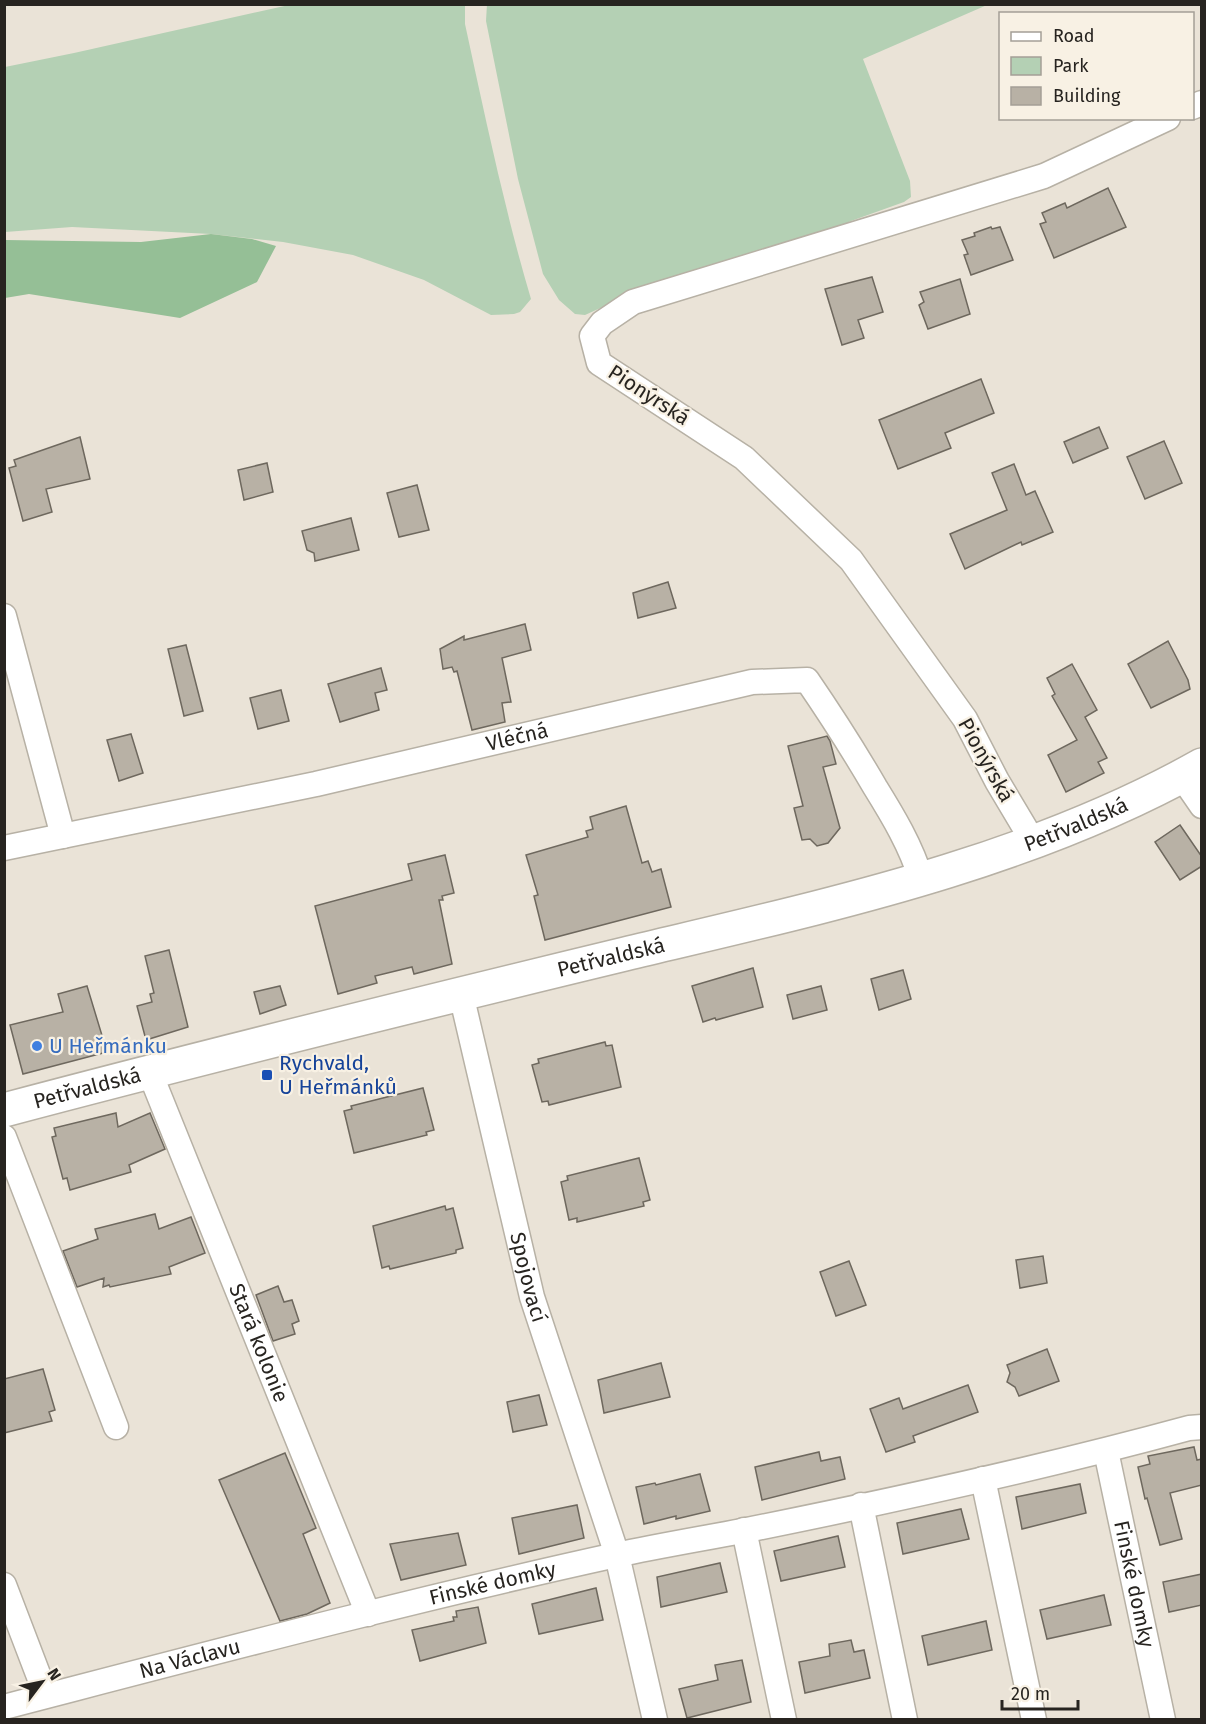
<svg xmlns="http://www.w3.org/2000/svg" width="1206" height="1724" font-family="'Fira Sans',sans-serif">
	<rect width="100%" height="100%" fill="#eae3d7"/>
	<!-- green -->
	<g fill="#b4d0b4">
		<polygon points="487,4 987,5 863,59 910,181 911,197 904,202 851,221 807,242 629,295 585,315 575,314 559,300 543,274 518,179 486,21"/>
		<path d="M289,5H465V24C485,116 504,208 531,299L520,312L514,314L491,315L424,280L353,255L283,242L211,234L72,227L5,232V67L74,53Z"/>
	</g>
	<!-- forest -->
	<polygon fill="#95bf96" points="211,234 252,239 276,246 257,282 180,318 29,294 5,298 5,240 141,242"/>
	<!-- building -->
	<g fill="#b8b1a5" stroke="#6e685e" stroke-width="1.5">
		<polygon points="1108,188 1126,227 1054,258 1040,224 1046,222 1042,213 1065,203 1067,208"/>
		<polygon points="991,227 992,229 1000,227 1013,260 971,275 964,255 968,254 962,240 975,236 974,233"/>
		<polygon points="872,277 883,312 858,320 864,338 842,345 825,289"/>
		<polygon points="960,279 970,314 928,329 919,305 924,302 920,292"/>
		<polygon points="981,379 994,413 945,433 951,448 898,469 879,420"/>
		<polygon points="1099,427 1108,448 1073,463 1064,442"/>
		<polygon points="80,437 90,479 46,489 52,512 23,521 9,468 16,466 14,460"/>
		<polygon points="1164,441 1182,483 1145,499 1127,457"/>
		<polygon points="267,463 273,492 244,500 238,470"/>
		<polygon points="1014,464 1026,495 1035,491 1053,532 1022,545 1021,542 965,569 950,534 1007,510 992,473"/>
		<polygon points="417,485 429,530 399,537 387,493"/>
		<polygon points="351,518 359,550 315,561 314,553 307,550 302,531"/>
		<polygon points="668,582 676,608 638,618 633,593"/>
		<polygon points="525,624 531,650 502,658 511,702 502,703 505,722 472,730 457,671 454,672 452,667 443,669 440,649 464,636 464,640"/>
		<polygon points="1168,641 1188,680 1190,689 1151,708 1128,664"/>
		<polygon points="186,645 203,711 184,716 168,649"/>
		<polygon points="1072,664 1097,710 1085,717 1107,758 1098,762 1104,773 1066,792 1048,755 1077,740 1052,696 1055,694 1047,678"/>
		<polygon points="381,668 387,690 375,693 379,710 340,722 328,684"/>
		<polygon points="281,690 289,721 258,729 250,698"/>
		<polygon points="131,734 143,773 119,781 107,740"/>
		<polygon points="827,736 830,741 836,764 823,767 840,828 828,843 817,846 810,839 802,840 794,808 803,806 788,746"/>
		<polygon points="626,806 642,863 648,861 652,872 661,869 671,907 545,940 534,896 538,895 526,855 588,837 586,831 593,829 590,817"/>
		<polygon points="1180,825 1202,857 1202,866 1180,880 1155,842"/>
		<polygon points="445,855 454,893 442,896 443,900 439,900 452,964 414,974 412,967 375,976 377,983 338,994 315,906 412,880 408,864"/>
		<polygon points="169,950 188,1027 146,1040 137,1006 152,1002 150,994 154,993 145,956"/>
		<polygon points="753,968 763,1007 716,1020 715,1018 703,1022 692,986"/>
		<polygon points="903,970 911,999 879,1010 871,979"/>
		<polygon points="87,986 107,1052 23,1074 10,1025 63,1012 58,994"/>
		<polygon points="280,986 286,1005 260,1014 254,992"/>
		<polygon points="821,986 827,1010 793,1019 787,995"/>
		<polygon points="605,1042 606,1046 612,1045 621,1087 549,1105 548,1101 542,1102 532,1065 539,1063 538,1059"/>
		<polygon points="423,1088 434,1130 426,1132 427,1135 354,1153 344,1111 352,1109 351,1106"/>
		<polygon points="116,1113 118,1127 150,1113 165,1149 129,1165 131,1172 70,1190 67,1178 63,1179 52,1137 56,1136 54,1128"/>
		<polygon points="639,1158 650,1200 643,1202 644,1206 577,1222 577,1218 569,1220 561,1182 568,1180 567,1176"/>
		<polygon points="445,1206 446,1210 453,1208 463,1248 456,1250 456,1253 390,1269 389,1266 382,1268 373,1226"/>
		<polygon points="155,1214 159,1229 191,1217 205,1253 169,1267 171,1274 110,1287 109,1285 103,1287 104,1278 77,1287 63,1251 98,1239 95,1229"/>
		<polygon points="1043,1256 1047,1283 1020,1288 1016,1260"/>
		<polygon points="849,1261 866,1305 836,1316 820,1272"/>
		<polygon points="278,1286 284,1302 292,1300 299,1321 292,1324 295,1334 273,1341 256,1295"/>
		<polygon points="1047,1349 1059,1381 1019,1396 1015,1387 1007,1382 1010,1373 1007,1365"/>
		<polygon points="661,1363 670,1397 604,1413 598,1380"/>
		<polygon points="43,1369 55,1410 49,1412 52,1421 4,1433 4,1379"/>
		<polygon points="968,1385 978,1412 913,1436 915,1442 886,1452 870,1409 899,1398 903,1409"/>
		<polygon points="539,1395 547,1425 513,1432 507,1402"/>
		<polygon points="1194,1447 1197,1460 1202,1459 1202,1485 1170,1493 1182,1539 1160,1545 1147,1498 1145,1499 1138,1467 1150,1464 1148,1456"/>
		<polygon points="819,1452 821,1461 840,1457 845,1479 762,1500 755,1467"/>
		<polygon points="285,1453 316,1528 303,1534 330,1603 307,1614 280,1621 219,1480"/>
		<polygon points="700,1474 710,1511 676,1519 676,1516 644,1524 636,1487 655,1483 656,1485"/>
		<polygon points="1080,1484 1086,1513 1022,1529 1016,1497"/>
		<polygon points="577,1505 584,1538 519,1554 512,1518"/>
		<polygon points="961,1509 969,1539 903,1554 897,1523"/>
		<polygon points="458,1533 466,1565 401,1580 390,1544"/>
		<polygon points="838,1536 845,1567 781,1581 774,1551"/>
		<polygon points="720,1563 727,1592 661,1607 657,1577"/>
		<polygon points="1202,1574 1202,1605 1169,1612 1163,1582"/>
		<polygon points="596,1588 603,1620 539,1634 532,1604"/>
		<polygon points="1104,1595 1111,1625 1047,1639 1040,1610"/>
		<polygon points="478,1607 486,1643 420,1661 412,1630 454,1621 453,1617 457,1617 456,1611"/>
		<polygon points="986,1621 992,1650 928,1665 922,1636"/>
		<polygon points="851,1640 854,1652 864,1650 870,1678 805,1693 799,1662 830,1656 829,1644"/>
		<polygon points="742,1660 751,1702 687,1718 679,1689 718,1680 715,1665"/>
	</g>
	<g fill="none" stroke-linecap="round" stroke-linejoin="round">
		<defs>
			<g id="street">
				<polyline points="1192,107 1202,103"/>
				<polyline points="4,616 63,836"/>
				<polyline points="1182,777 1202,806"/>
				<polyline points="1031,844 1025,828 997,781 965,719 851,560 744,458 599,363 592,336 602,323 633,302 1044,176 1168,118"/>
				<path id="s1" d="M4,848L316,784L752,682L807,680C831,715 854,751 875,787C893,816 911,846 921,879"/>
				<path id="s2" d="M461,994L532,1297L617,1555L655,1720"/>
				<path id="s3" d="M150,1073L368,1614"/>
				<polyline points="4,1137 116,1427"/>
				<path id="s4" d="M1106,1451L1163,1720"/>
				<polyline points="983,1479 1034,1720"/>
				<polyline points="861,1505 905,1720"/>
				<polyline points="744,1530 784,1720"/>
				<polyline points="4,1585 46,1695"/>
				<path id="s5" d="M4,1707C208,1654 411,1600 616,1555C658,1546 700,1539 742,1531C892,1501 1042,1468 1189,1428L1202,1427"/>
			</g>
			<g id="secondary">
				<path id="s6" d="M4,1110C211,1055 418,1004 625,954C821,907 1024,865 1202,765"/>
			</g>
		</defs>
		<!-- street casing -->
		<use href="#street" stroke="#b7b1a5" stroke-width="27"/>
		<!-- secondary casing -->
		<use href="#secondary" stroke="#b7b1a5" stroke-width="36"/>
		<!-- street -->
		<use href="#street" stroke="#fff" stroke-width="24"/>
		<!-- secondary -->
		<use href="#secondary" stroke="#fff" stroke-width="33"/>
	</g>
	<!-- markers -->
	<circle fill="#3f7fe0" stroke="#f8f1e4" stroke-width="2" cx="37" cy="1046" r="6"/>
	<rect fill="#1a4fb4" stroke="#f8f1e4" stroke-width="2" x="261" y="1069" width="12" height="12" rx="3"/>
	<g text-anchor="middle" stroke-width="4.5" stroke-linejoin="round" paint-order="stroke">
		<!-- street labels -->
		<g font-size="21" fill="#272420" stroke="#f8f1e4">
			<text transform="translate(649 395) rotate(33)" y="7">Pionýrská</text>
			<text dy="7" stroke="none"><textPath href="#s1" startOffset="525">Vléčná</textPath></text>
			<text transform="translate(986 760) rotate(61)" y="7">Pionýrská</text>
			<text dy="7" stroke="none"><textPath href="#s6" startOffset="1110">Petřvaldská</textPath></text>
			<text dy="7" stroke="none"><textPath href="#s6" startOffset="626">Petřvaldská</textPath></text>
			<text dy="7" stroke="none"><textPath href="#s6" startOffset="86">Petřvaldská</textPath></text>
			<text dy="7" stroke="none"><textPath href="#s2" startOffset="291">Spojovací</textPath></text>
			<text dy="7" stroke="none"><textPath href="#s3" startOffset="291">Stará kolonie</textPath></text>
			<text dy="7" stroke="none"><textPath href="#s5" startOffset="504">Finské domky</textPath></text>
			<text dy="7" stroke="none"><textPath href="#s4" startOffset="136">Finské domky</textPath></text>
			<text dy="7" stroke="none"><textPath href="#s5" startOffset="192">Na Václavu</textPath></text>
		</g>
		<!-- shop labels -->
		<g font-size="21" fill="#366cbe" stroke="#f8f1e4" text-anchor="start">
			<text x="49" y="1053">U Heřmánku</text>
		</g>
		<!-- transit labels -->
		<g font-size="21" fill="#164399" stroke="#f8f1e4" text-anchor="start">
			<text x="279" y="1070">Rychvald,<tspan x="279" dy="24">U Heřmánků</tspan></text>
		</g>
	</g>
	<!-- border -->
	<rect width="1206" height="1724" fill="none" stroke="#272420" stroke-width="12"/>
	<!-- legend -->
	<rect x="999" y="12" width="195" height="108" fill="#f8f1e4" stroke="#a49f96" stroke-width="1.5"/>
	<rect x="1011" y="32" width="30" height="9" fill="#ffffff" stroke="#a49f96" stroke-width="1.5"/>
	<text x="1053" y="42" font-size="18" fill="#272420">Road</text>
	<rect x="1011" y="57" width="30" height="18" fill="#b4d0b4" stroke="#a49f96" stroke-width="1.5"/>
	<text x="1053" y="72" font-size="18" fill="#272420">Park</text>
	<rect x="1011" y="87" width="30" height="18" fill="#b8b1a5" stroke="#a49f96" stroke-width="1.5"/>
	<text x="1053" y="102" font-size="18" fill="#272420">Building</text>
	<!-- north arrow -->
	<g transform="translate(42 1682) rotate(58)" stroke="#f8f1e4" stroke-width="4.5" paint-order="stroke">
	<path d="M0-4.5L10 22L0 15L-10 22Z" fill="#272420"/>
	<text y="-9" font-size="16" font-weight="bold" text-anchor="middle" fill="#272420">N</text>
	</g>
	<!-- scale -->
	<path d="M1002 1700v9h76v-9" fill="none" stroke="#272420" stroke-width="3"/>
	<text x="1011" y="1700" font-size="18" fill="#272420" stroke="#f8f1e4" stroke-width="4.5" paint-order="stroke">20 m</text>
</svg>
